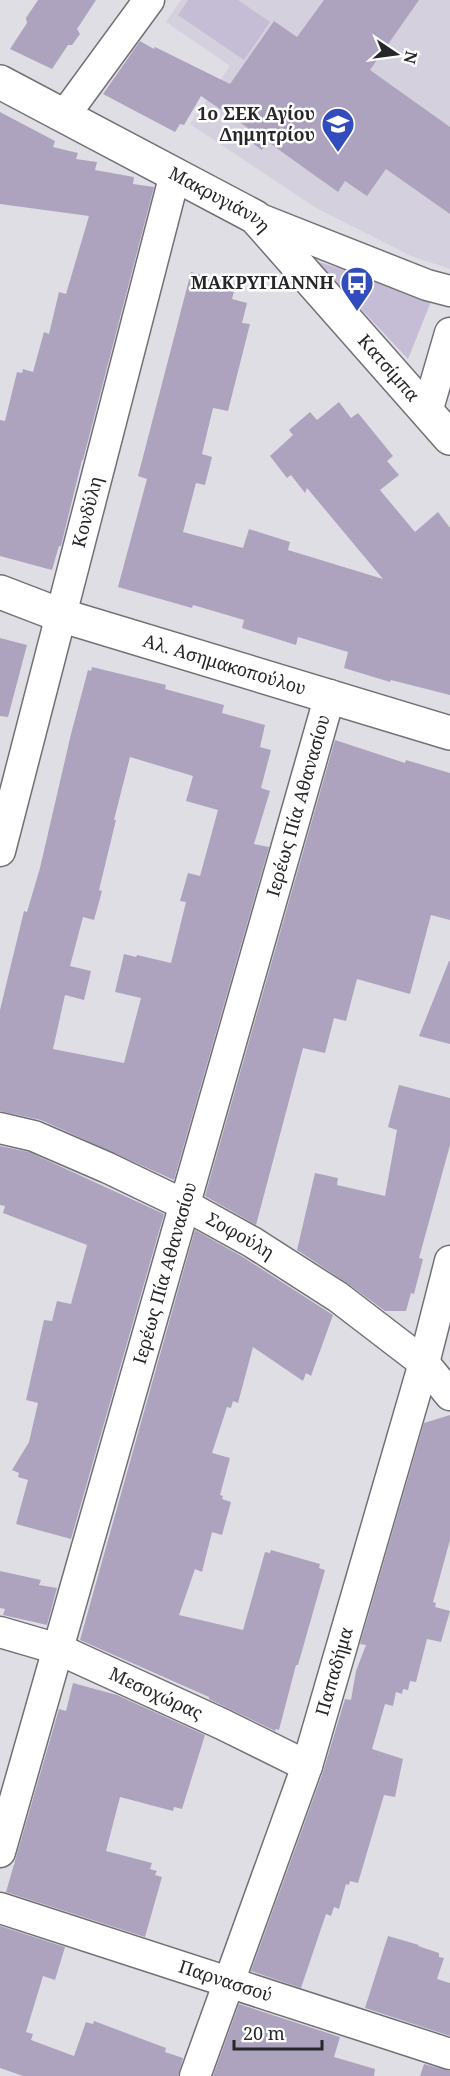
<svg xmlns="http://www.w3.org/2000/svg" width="450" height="2076" font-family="'Noto Serif',serif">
	<rect width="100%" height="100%" fill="#e0dee5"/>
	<!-- built -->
	<polygon fill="#d5d0de" points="181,0 450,0 450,269 411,256 316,208 190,124 230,66 166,22"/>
	<!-- green -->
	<g fill="#c5bcd5">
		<polygon points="188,0 238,0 270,22 244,60 178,15"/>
		<polygon points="316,261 432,299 408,359"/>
	</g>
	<!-- building -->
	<g fill="#ada3bf" fill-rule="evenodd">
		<polygon points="38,0 96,0 77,29 80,34 72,45 68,45 52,69 10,49 27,23 26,18"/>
		<polygon points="324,0 419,0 370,70 450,127 450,214 386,169 367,196 345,181 338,192 268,142 262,150 242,136 248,128 201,96 184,125 180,124 175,132 103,94 140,41 154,49 155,47 230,84 274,21 297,37"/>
		<polygon points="0,112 55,141 53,147 78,153 76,159 97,162 95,170 134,177 133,184 154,187 83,460 82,460 61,546 59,546 52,570 0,556 0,420 5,421 17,372 22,373 23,369 33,372 44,332 49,334 59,292 66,294 89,216 0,204"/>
		<polygon points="191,272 236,284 232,299 247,303 242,323 250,324 228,411 213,408 202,454 212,457 205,485 196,483 183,532 243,548 249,529 290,542 288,550 383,579 307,488 305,493 291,475 287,478 270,456 293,435 289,430 310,412 317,420 339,402 351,418 358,413 393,456 387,461 399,475 380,490 415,532 438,512 450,528 450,695 391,680 390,682 344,668 348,652 298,637 296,645 242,628 244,620 193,605 192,608 118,587 147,479 138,476"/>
		<polygon points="0,638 27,645 8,717 0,716"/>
		<path d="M92,667L166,685L165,689L224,705L222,713L265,725L260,747L271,750L261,788L270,791L254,844L269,847L174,1180L41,1120L0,1111V1010L24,911L27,912L40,868L71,734L88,670L91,671ZM130,757L193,776L186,801L218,810L200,876L188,873L180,901L186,902L171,963L137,955L136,957L124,954L115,992L141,998L124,1063L53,1049L65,995L84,1000L91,971L70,966L83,917L94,920L102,891L99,890L116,820H114Z"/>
		<polygon points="335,740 405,763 406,760 450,773 450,920 431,915 410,994 357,979 346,1021 334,1018 325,1053 303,1048 256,1225 205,1196"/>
		<polygon points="449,961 450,961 450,1044 419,1036"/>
		<polygon points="399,1085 450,1098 450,1145 419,1258 423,1259 414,1294 411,1293 406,1311 385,1311 347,1283 297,1250 315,1173 338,1178 337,1185 385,1196 397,1130 388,1127"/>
		<polygon points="0,1146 29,1152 164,1214 71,1539 16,1524 28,1480 18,1477 19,1473 12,1470 29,1442 38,1403 26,1400 44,1320 52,1321 57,1301 71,1304 87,1245 3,1213 5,1206 0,1205"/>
		<polygon points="195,1230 243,1257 333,1315 311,1376 306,1373 303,1381 253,1347 238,1403 233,1401 231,1408 227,1407 212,1453 230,1458 220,1495 223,1496 222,1499 231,1502 222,1535 212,1532 202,1572 195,1569 179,1615 243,1630 265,1552 270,1553 271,1550 320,1564 319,1568 325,1570 298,1665 296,1665 279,1730 276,1729 275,1731 209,1699 209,1697 80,1640"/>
		<polygon points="450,1415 450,1540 433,1602 436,1603 435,1607 450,1611 441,1642 427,1639 416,1682 410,1681 408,1690 403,1689 402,1694 396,1692 393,1706 385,1704 372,1749 403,1759 395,1797 384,1795 358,1883 350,1881 349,1885 346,1884 339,1909 334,1907 331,1916 326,1914 301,1988 251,1971 323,1772 345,1699 351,1700 356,1671 366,1645 360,1644 424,1423"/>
		<polygon points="0,1571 41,1580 39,1585 57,1588 47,1625 3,1615 5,1609 0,1608"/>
		<polygon points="73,1683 117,1695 205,1735 182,1809 174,1807 173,1811 120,1797 106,1851 152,1863 150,1869 157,1871 155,1875 162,1877 145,1937 6,1892 59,1709 66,1711"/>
		<polygon points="0,1926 65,1947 55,1980 43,1976 26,2032 33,2034 31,2040 74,2056 86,2022 93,2024 94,2021 166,2048 165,2052 183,2058 178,2076 23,2076 0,2068"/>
		<polygon points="388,1936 419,1945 418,1946 439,1953 439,1957 444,1958 437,1979 450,1983 450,2036 365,2008"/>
		<polygon points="239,2004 340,2037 334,2057 375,2069 374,2076 213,2076"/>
		<polygon points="424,2064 450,2071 450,2076 420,2076"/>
	</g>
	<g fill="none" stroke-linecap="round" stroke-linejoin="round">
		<defs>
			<g id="minor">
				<polyline points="64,116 149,0"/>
				<polyline points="255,217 427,285 450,291"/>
				<polyline points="427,412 450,333"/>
				<path id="s1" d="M0,851L175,174"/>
				<path id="s2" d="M0,1128L34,1136L108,1168L185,1205L252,1242L338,1297L424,1363L450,1395"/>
				<path id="s3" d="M0,1632L58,1649L222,1724L307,1766"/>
				<path id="s4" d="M0,1852L330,695"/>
				<path id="s5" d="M0,1908L450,2054"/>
				<path id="s6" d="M195,2076L307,1766L424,1363L450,1261"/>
			</g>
			<g id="tertiary">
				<path id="s7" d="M0,82L255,217L450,438"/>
				<path id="s8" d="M0,592L60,615L450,733"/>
			</g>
		</defs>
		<!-- minor casing -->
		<use href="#minor" stroke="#727076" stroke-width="33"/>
		<!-- tertiary casing -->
		<use href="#tertiary" stroke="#727076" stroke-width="36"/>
		<!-- minor -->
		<use href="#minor" stroke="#fff" stroke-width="30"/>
		<!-- tertiary -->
		<use href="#tertiary" stroke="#fff" stroke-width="33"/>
	</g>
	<!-- icons -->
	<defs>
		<symbol id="school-pin" viewBox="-11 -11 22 30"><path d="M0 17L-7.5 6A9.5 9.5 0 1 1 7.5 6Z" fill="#324cbd" stroke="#fff"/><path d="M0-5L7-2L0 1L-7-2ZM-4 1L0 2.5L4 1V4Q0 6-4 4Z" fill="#fff"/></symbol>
		<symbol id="bus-pin" viewBox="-11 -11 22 30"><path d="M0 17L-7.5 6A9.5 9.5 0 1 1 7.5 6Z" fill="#324cbd" stroke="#fff"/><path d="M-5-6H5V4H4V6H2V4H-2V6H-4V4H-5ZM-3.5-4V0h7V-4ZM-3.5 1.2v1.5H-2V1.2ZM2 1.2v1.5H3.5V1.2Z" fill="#fff"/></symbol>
	</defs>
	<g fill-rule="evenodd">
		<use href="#school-pin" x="319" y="105" width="38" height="52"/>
		<use href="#bus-pin" x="338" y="264" width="38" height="52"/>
	</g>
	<g text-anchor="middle" stroke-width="5" stroke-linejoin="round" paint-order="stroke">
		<!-- poi labels -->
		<g font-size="18" font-weight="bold" fill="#272629" stroke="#fff" text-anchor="end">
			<text x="315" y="120">1ο ΣΕΚ Αγίου<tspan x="315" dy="21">Δημητρίου</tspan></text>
			<text x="334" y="289">ΜΑΚΡΥΓΙΑΝΝΗ</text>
		</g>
		<!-- street labels -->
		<g font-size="18" fill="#272629" stroke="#fff">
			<text dy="6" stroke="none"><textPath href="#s7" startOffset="249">Μακρυγιάννη</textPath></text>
			<text dy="6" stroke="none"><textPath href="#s7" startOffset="490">Κατσίμπα</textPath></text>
			<text dy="6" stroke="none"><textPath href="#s1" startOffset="350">Κονδύλη</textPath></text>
			<text dy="6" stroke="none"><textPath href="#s8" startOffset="236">Αλ. Ασημακοπούλου</textPath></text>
			<text dy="6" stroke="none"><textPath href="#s4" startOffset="1088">Ιερέως Πία Αθανασίου</textPath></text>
			<text dy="6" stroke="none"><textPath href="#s2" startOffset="264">Σοφούλη</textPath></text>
			<text dy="6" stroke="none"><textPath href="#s4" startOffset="602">Ιερέως Πία Αθανασίου</textPath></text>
			<text dy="6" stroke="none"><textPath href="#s6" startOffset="428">Παπαδήμα</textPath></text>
			<text dy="6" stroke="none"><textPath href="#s3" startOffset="168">Μεσοχώρας</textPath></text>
			<text dy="6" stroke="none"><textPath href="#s5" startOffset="237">Παρνασσού</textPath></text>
		</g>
	</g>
	<!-- north arrow -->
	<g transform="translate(396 54) rotate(103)" stroke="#ffffff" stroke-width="4.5" paint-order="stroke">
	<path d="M0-4.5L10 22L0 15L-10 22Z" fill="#272629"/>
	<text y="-9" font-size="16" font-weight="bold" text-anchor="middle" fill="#272629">N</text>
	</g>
	<!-- scale -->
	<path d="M234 2040v9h88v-9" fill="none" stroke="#272629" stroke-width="3"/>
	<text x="243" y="2040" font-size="18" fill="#272629" stroke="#ffffff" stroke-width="4.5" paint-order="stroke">20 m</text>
</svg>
